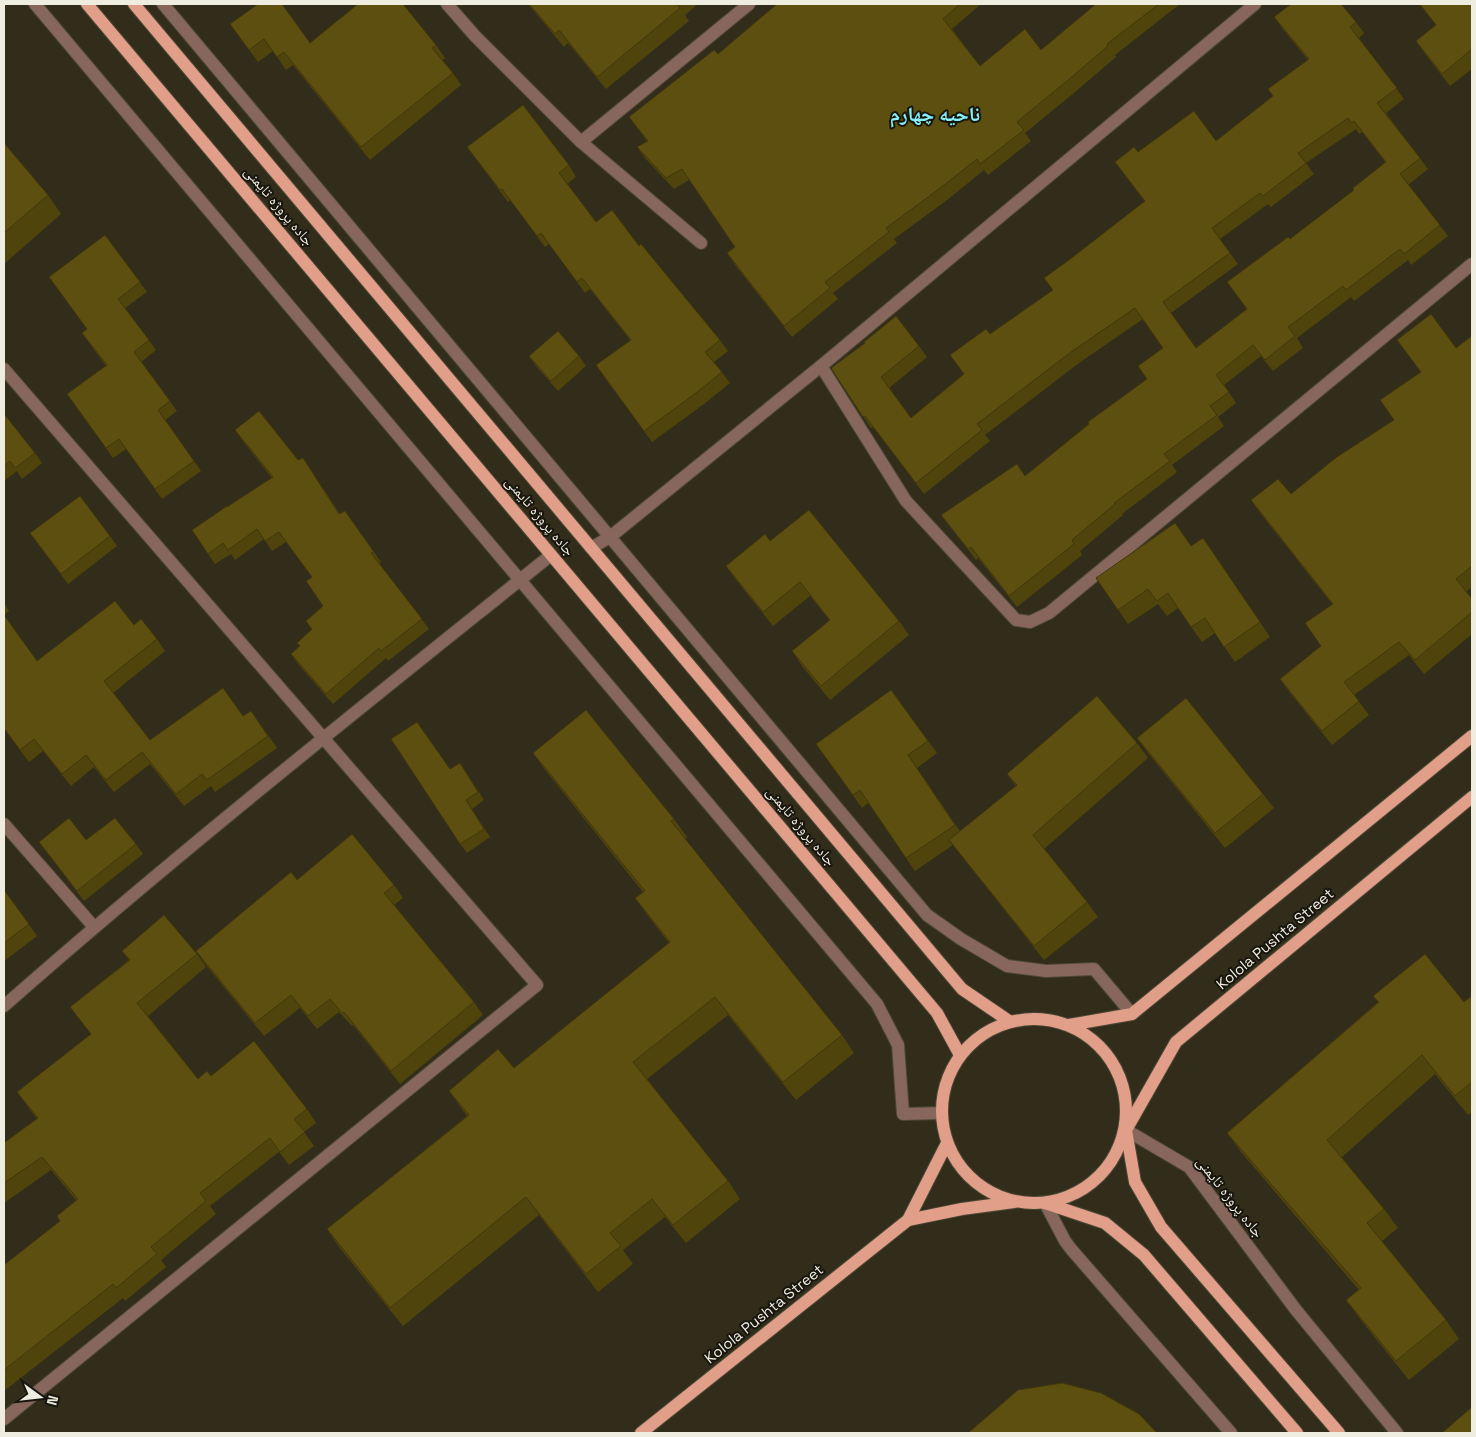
<svg xmlns="http://www.w3.org/2000/svg" width="1476" height="1437" font-family="'Space Grotesk','Noto Naskh Arabic',sans-serif">
	<rect width="100%" height="100%" fill="#322d1a"/>
	<g fill="none" stroke-linecap="round" stroke-linejoin="round">
		<defs>
			<g id="minor">
				<polyline points="35,4 877,1004 898,1045 903,1114 941,1113"/>
				<polyline points="163,4 927,915 961,939 1007,966 1046,971 1094,969 1132,1014"/>
				<polyline points="447,4 475,36 581,142 701,243"/>
				<polyline points="581,142 749,4"/>
				<polyline points="821,366 906,501 1016,620 1030,622 1049,613 1472,264"/>
				<polyline points="4,369 537,985 4,1419"/>
				<polyline points="591,548 610,537 821,366 1255,4"/>
				<polyline points="4,824 94,927"/>
				<path d="M4,1006C181,850 367,703 551,555"/>
				<polyline points="1126,1130 1189,1167 1296,1310 1397,1433"/>
				<polyline points="1045,1203 1065,1241 1071,1249 1231,1433"/>
			</g>
			<g id="major">
				<polyline points="87,4 937,1013 960,1055"/>
				<polyline points="134,4 962,989 1009,1021"/>
				<circle cx="1034" cy="1111" r="92"/>
				<polyline points="1069,1025 1132,1014 1472,736"/>
				<polyline points="1045,1203 1105,1223 1144,1255 1297,1433"/>
				<polyline points="908,1220 962,1209 1014,1202"/>
				<polyline points="641,1433 908,1220 947,1143"/>
				<polyline points="1339,1433 1161,1227 1135,1182 1126,1130 1176,1042 1472,797"/>
			</g>
		</defs>
		<!-- minor casing -->
		<use href="#minor" stroke="#4c4836" stroke-width="14"/>
		<!-- major casing -->
		<use href="#major" stroke="#4c4836" stroke-width="14"/>
		<!-- minor -->
		<use href="#minor" stroke="#87665c" stroke-width="12"/>
		<!-- major -->
		<use href="#major" stroke="#e19e88" stroke-width="12"/>
	</g>
	<!-- wall -->
	<g fill="#50440d" fill-rule="evenodd">
		<polygon points="528,4 698,4 685,15 689,21 606,89 568,43 564,47"/>
		<polygon points="777,4 981,4 952,29 980,66 1041,50 1096,4 1180,4 1115,55 1116,57 1075,92 1025,133 1031,141 988,175 984,170 947,200 894,239 897,243 833,293 838,299 792,337 735,265 727,253 735,247 689,180 674,189 645,158 637,147 647,141 629,117 718,54"/>
		<polygon points="1419,4 1472,4 1472,69 1450,86 1425,54 1416,41 1436,25"/>
		<path d="M1274,17L1356,22L1364,33L1359,38L1404,99L1386,113L1428,169L1408,185L1448,236L1411,265L1408,260L1354,301L1351,297L1297,338L1303,348L1273,371L1261,356L1224,385L1236,403L1218,417L1224,426L1172,465L1177,472L1122,514L1123,515L1080,551L1082,555L1017,607L978,558L976,560L941,515L1025,476L1147,379L1163,348L1143,319L1079,363L985,435L990,441L924,494L873,427L871,428L831,368L919,346L927,357L889,388L911,418L964,374L990,334L1053,290L1069,260L1145,202L1115,162L1138,152L1216,141L1273,96L1308,60L1282,28ZM1356,129L1359,134L1362,132L1385,162L1354,190L1290,239L1247,309L1196,348L1171,313L1238,264L1220,239L1268,204L1271,207L1314,174L1306,163Z"/>
		<polygon points="230,24 310,43 436,45 445,58 442,60 453,73 461,85 370,160 293,65 286,70 273,51 258,62"/>
		<polygon points="4,143 48,195 61,214 4,264"/>
		<polygon points="467,147 569,165 576,177 567,184 596,222 639,246 720,340 728,351 714,362 730,383 704,404 652,442 604,377 630,340 590,289 585,293 549,244 545,247 510,200 508,202"/>
		<polygon points="105,235 147,292 125,308 156,350 141,362 177,411 165,420 201,471 162,499 126,449 113,458 67,394 106,366 82,333 87,330"/>
		<polygon points="1472,336 1472,587 1466,592 1472,599 1472,634 1424,674 1409,655 1354,695 1369,715 1332,745 1290,693 1280,679 1321,646 1332,604 1261,514 1251,500 1291,494 1394,420 1456,348"/>
		<polygon points="529,356 579,356 586,366 558,391 536,366"/>
		<polygon points="4,416 35,453 42,463 22,479 17,471 4,481"/>
		<polygon points="235,430 298,460 303,458 340,514 345,511 381,562 379,563 429,629 388,661 386,658 333,704 298,664 291,654 299,646 312,630 306,621 323,606 312,577 286,542 272,551 264,539 235,560 231,554 215,564 192,530 272,478 242,440"/>
		<polygon points="30,533 110,536 117,546 68,584"/>
		<polygon points="1203,538 1270,637 1235,662 1215,633 1202,642 1178,608 1167,616 1158,604 1128,624 1096,578 1191,546"/>
		<polygon points="770,541 899,621 909,635 830,700 802,666 792,651 830,621 810,596 773,626 736,580 726,566"/>
		<polygon points="4,603 9,611 4,615 37,661 134,625 157,639 165,651 113,693 150,740 243,716 251,711 277,748 215,792 211,786 184,806 150,764 114,792 94,767 71,786 43,751 29,762 4,729"/>
		<polygon points="891,690 937,753 917,768 960,831 1016,786 1007,774 1137,743 1148,758 1044,849 1087,902 1098,917 1044,960 960,854 953,845 915,871 868,803 862,808 816,744"/>
		<polygon points="1137,738 1263,794 1274,808 1225,848 1148,753"/>
		<polygon points="533,753 674,819 687,837 685,839 842,1035 854,1053 796,1100 728,1015 647,1079 728,1181 740,1199 686,1243 665,1217 623,1250 633,1264 598,1292 539,1215 403,1326 339,1247 327,1229 467,1116 449,1091 514,1068 669,943 648,916 635,898 643,892 546,771"/>
		<polygon points="460,763 484,800 472,809 490,837 467,853 460,844 450,769"/>
		<polygon points="86,840 136,844 143,854 84,901 39,842"/>
		<polygon points="297,880 394,885 403,898 394,905 474,1002 483,1015 400,1084 353,1025 352,1026 339,1012 317,1029 300,1008 264,1036 205,964 196,951"/>
		<polygon points="4,890 37,936 4,961"/>
		<polygon points="122,951 197,954 206,967 148,1016 198,1079 211,1076 307,1109 316,1123 304,1132 314,1146 289,1165 279,1152 210,1206 216,1214 161,1260 166,1267 125,1301 123,1298 4,1391 4,1265 60,1221 57,1216 76,1200 51,1170 4,1203 4,1143 37,1119 17,1092 91,1034 70,1007 129,960"/>
		<polygon points="1373,996 1464,1002 1472,996 1472,1112 1468,1115 1435,1074 1341,1158 1384,1209 1398,1228 1382,1241 1446,1320 1459,1339 1409,1380 1360,1319 1346,1300 1359,1290 1241,1152 1227,1133 1378,1002"/>
	</g>
	<!-- building -->
	<g fill="#5d4f0f" stroke="#41370a" fill-rule="evenodd">
		<polygon points="258,4 282,4 310,43 358,4 403,4 436,45 432,48 453,73 361,147 284,52 277,57 264,39 249,50 230,24"/>
		<polygon points="529,4 677,4 680,8 597,77 559,30 555,34"/>
		<polygon points="777,4 960,4 943,19 980,66 1025,29 1041,50 1096,4 1159,4 1107,44 1108,46 1067,81 1017,122 1024,130 980,164 977,159 939,189 886,228 889,232 825,282 830,288 784,326 727,253 735,247 682,169 666,178 637,147 648,141 629,117 714,50 718,54"/>
		<path d="M1291,4H1341L1356,22L1350,27L1397,88L1377,103L1420,158L1400,174L1440,225L1404,254L1400,249L1346,290L1343,286L1288,327L1295,336L1265,360L1253,345L1216,375L1229,392L1210,406L1217,415L1164,454L1170,461L1114,503L1115,504L1072,540L1074,544L1009,596L971,547L968,549L941,515L1017,464L1025,476L1089,424L1088,422L1147,379L1138,366L1163,348L1135,308L1071,352L977,424L982,430L916,483L865,416L863,417L831,368L865,343L864,342L896,316L919,346L881,377L911,418L964,374L950,355L986,329L990,334L1053,290L1044,278L1069,260L1145,201L1115,162L1134,147L1138,152L1194,111L1216,141L1273,96L1268,89L1309,59L1274,17ZM1348,118L1352,123L1354,121L1386,162L1353,188L1354,190L1290,239L1288,237L1227,282L1247,309L1196,348L1163,302L1230,253L1212,228L1260,193L1263,196L1306,163L1298,153Z"/>
		<polygon points="1420,4 1472,4 1472,49 1442,74 1416,41 1436,25"/>
		<polygon points="523,105 569,165 559,173 596,222 612,210 639,246 641,244 720,340 705,352 722,372 696,393 644,431 596,365 631,340 582,278 577,282 541,233 537,236 502,189 500,190 467,147"/>
		<polygon points="4,143 48,195 4,233"/>
		<polygon points="105,235 140,282 118,299 149,340 134,352 170,401 158,410 194,461 155,489 119,439 106,448 67,394 107,365 82,333 87,329 49,277"/>
		<polygon points="1431,314 1456,348 1472,336 1472,566 1456,579 1472,599 1472,612 1415,660 1399,642 1344,682 1359,701 1322,731 1280,679 1321,646 1305,623 1333,604 1251,500 1278,479 1291,494 1337,457 1394,420 1380,400 1421,372 1397,340"/>
		<polygon points="558,331 579,356 551,381 529,356"/>
		<polygon points="259,411 298,460 303,458 339,514 345,511 374,552 371,553 422,619 381,651 379,648 326,694 291,654 300,646 297,643 312,629 306,621 323,606 306,581 312,577 279,532 265,541 257,529 228,550 223,543 208,554 192,530 227,506 227,507 273,477 235,430"/>
		<polygon points="5,415 35,453 15,468 10,461 4,466 4,416"/>
		<polygon points="80,496 110,536 61,574 30,533"/>
		<polygon points="809,510 899,621 821,686 792,651 830,620 800,582 763,612 726,566 765,534 770,541"/>
		<polygon points="1175,523 1191,546 1203,538 1260,622 1224,647 1205,618 1191,627 1168,593 1157,601 1148,589 1118,610 1096,578"/>
		<polygon points="115,601 134,625 141,619 157,639 104,681 150,740 223,688 243,716 251,711 268,736 207,780 202,774 176,794 142,752 106,780 86,755 62,774 34,739 20,750 4,728 4,615 37,661"/>
		<polygon points="891,690 928,741 908,755 955,825 906,858 860,790 853,795 816,744"/>
		<polygon points="1097,696 1137,743 1033,835 1087,902 1034,946 949,840 1017,785 1007,774"/>
		<polygon points="1186,698 1263,794 1215,833 1137,738"/>
		<polygon points="586,710 674,819 671,821 842,1035 783,1082 715,997 633,1062 728,1181 673,1225 652,1199 610,1233 621,1246 586,1274 526,1197 390,1308 327,1229 469,1115 449,1091 498,1049 514,1068 670,942 635,898 645,891 533,753"/>
		<polygon points="417,722 450,769 460,763 478,792 466,800 484,829 460,844 391,739"/>
		<polygon points="69,818 86,840 115,818 136,844 77,891 39,842"/>
		<polygon points="352,834 394,885 384,893 474,1002 391,1071 344,1012 342,1013 330,999 308,1016 291,995 255,1023 196,951 291,872 297,880"/>
		<polygon points="4,890 29,924 4,943"/>
		<polygon points="164,915 197,954 137,1003 198,1079 207,1071 211,1076 254,1041 307,1109 294,1119 305,1132 280,1152 270,1138 200,1193 206,1201 151,1247 157,1254 116,1288 113,1284 4,1370 4,1265 60,1221 57,1216 78,1199 42,1157 4,1183 4,1143 38,1118 17,1092 91,1034 70,1007 130,960 122,951"/>
		<polygon points="1425,954 1464,1002 1472,996 1472,1082 1455,1096 1422,1055 1327,1140 1384,1209 1367,1223 1446,1320 1396,1361 1346,1300 1361,1288 1227,1133 1379,1002 1373,996"/>
		<polygon points="1062,1383 1101,1393 1139,1414 1157,1433 968,1433 1018,1390"/>
		<polygon points="1472,1407 1472,1433 1442,1433"/>
	</g>
	<g text-anchor="middle" stroke-width="4" stroke-linejoin="round" paint-order="stroke">
		<!-- street labels -->
		<g font-size="15" fill="#efece0" stroke="#17150d">
			<text transform="translate(279 206) rotate(50)" y="5">جاده پروژه تایمنی</text>
			<text transform="translate(540 516) rotate(50)" y="5">جاده پروژه تایمنی</text>
			<text transform="translate(801 826) rotate(50)" y="5">جاده پروژه تایمنی</text>
			<text transform="translate(1275 939) rotate(-40)" y="5">Kolola Pushta Street</text>
			<text transform="translate(1230 1197) rotate(52)" y="5">جاده پروژه تایمنی</text>
			<text transform="translate(764 1314) rotate(-39)" y="5">Kolola Pushta Street</text>
		</g>
		<!-- district labels -->
		<g font-size="20" font-weight="bold" fill="#86f1f8" stroke="#17150d">
			<text x="935" y="121">ناحیه چهارم</text>
		</g>
	</g>
	<!-- border -->
	<rect width="1476" height="1437" fill="none" stroke="#efece0" stroke-width="10"/>
	<!-- north arrow -->
	<g transform="translate(40 1397) rotate(105)" stroke="#17150d" stroke-width="4" paint-order="stroke">
	<path d="M0-4L9 19L0 12L-9 19Z" fill="#efece0"/>
	<text y="-8" font-size="14" font-weight="bold" text-anchor="middle" fill="#efece0">N</text>
	</g>
</svg>
